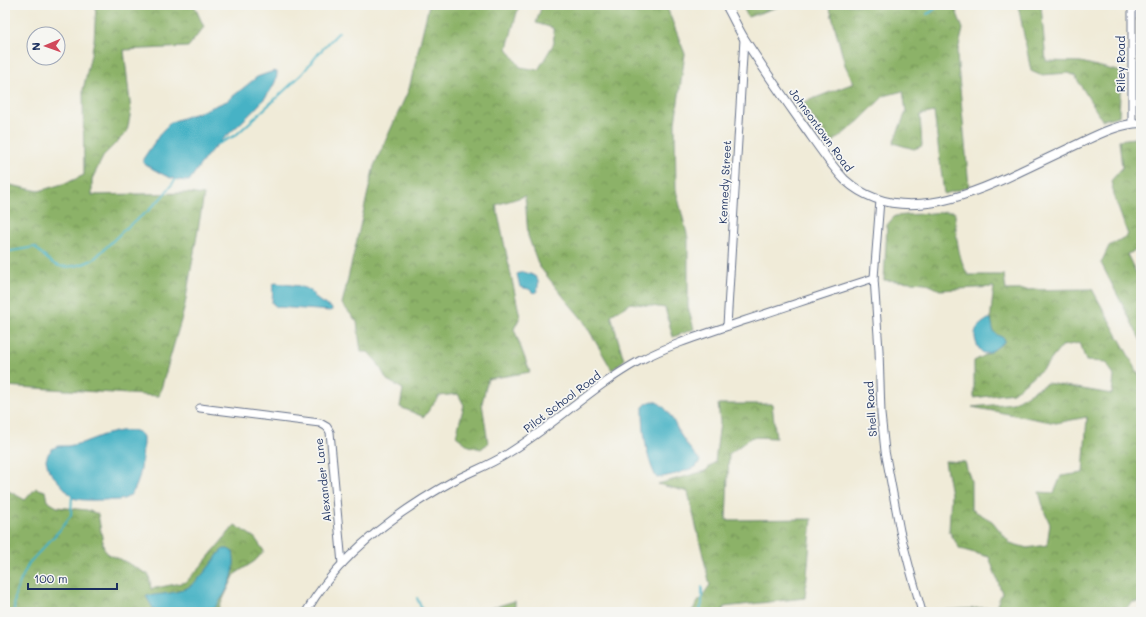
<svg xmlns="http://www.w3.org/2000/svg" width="1146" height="617" font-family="Mali,sans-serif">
	<defs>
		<pattern id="forest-crowns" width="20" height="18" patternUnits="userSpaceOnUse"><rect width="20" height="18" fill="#8cb268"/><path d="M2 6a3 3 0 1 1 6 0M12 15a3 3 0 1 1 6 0" fill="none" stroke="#729159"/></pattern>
	</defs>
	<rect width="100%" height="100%" fill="#f6f6f2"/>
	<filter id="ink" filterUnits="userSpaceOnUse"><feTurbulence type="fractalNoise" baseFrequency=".025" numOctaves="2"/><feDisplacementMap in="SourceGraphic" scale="8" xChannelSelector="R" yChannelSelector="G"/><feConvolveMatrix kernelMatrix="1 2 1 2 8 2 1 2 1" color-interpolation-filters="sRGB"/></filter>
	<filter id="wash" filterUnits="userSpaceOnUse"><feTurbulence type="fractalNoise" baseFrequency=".012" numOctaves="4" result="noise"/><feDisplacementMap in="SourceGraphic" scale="16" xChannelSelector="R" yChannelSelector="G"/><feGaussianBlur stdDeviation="0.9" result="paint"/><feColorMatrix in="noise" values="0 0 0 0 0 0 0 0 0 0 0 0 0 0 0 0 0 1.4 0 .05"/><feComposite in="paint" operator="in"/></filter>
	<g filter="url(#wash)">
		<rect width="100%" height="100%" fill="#f0ebd8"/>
		<!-- forest -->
		<g fill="url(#forest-crowns)" stroke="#547063">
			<polygon points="96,5 194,5 204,27 188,47 124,50 131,111 127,132 104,155 92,179 92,195 187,193 204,195 184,310 159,396 5,386 5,184 39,191 69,182 84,175 83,90 94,41"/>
			<polygon points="429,5 521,5 518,9 507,48 520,67 538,70 554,43 553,28 536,23 542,5 666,5 685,54 675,123 676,190 688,238 688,307 694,329 673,337 665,308 631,303 611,315 624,360 612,370 583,320 566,300 539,266 528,236 525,196 496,205 520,317 514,329 530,372 488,379 482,403 488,443 481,449 469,446 456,436 464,405 458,394 439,396 424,417 400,407 403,389 387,380 377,362 368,352 361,352 357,322 342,304 374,166 409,89"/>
			<polygon points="742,5 784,5 748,17"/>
			<polygon points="829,5 954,5 963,29 957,55 969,187 944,194 934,112 920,115 922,146 914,149 893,143 906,112 903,91 884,96 860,120 832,143 802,103 854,83 845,65"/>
			<polygon points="1018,5 1041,5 1046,61 1081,62 1121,72 1119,116 1102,120 1075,76 1069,73 1040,75 1031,71"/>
			<polygon points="1141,137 1141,249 1127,254 1141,283 1141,341 1101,263 1109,246 1128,235 1115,199 1111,181 1122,168 1119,140"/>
			<path d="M944,212H955C956,233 957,256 968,275H1004L1006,290L1092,289L1141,378V602H1133L1122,612H931V611L996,607L1002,593L989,557L960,549L949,531L951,494L945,461L965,462L971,481V509L992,521L1010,543L1027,548L1047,545L1050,524L1045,513L1039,492L1054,493L1061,476L1083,473L1087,417L1056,423L972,407L1013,403L1047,383L1112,394L1114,376L1106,362L1086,361L1080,343L1062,346L1046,366L1013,393L974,398V361L989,353L1004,342V338C1000,337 995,336 993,332C988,323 993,298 994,287L940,290L925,283L884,280L887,225L895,216Z"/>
			<polygon points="718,404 772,404 776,438 752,437 729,454 726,520 812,519 805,598 724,607 722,612 691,612 710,585 688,492 658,484 705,471 715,462 720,423"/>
			<polygon points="36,488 45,491 47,501 57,507 87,510 98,514 104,549 108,554 124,561 149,575 151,589 186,582 201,566 235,525 255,538 264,551 255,561 235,574 217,612 5,612 5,489 25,500"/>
			<polygon points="515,601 515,612 478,612"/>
		</g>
		<!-- water -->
		<g fill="#47b2c5" stroke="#317092">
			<path d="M274,71L277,72C279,95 226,134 211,151C203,160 196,171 189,181C171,181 158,172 143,163V159L162,131L171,122L200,112L227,101L257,77Z"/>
			<path d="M523,272C535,275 541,277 537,291L535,293L532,292L529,289L520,287L517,274Z"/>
			<path d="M276,283L299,286L310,290C317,301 320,302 332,308V310L331,311L277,307L272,303L273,284Z"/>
			<path d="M988,319H991C994,331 991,333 1004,338V342L989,353H983C977,348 973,337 976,330C978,325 984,322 988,319Z"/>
			<path d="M653,401C668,404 675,426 682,437C687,445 693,453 699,459L700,461L696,467L676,474L657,478L655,475C645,454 643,429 643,407L647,403Z"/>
			<path d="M120,431C129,431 139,428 143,437C143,453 142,491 126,498C120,501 111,500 104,500C94,500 82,501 73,498L49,471L46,460L48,454L52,449L58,446H68L82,443L103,435Z"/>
			<path d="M224,549H228L233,552C238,575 225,596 211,612H155L146,596C160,594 175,594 187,588C200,581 212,562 221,551Z"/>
		</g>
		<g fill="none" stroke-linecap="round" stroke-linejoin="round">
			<!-- stream -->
			<g stroke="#47b2c5" stroke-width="2">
				<polyline points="927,14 931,12 940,5"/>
				<polyline points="218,144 236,135 285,90 302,74 318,54 339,32"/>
				<path d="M5,252L35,247C41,253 47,260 54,264C65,270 83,265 94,259L126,228L148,211L162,197L177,178"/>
				<polyline points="417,598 423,612"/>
				<polyline points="14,612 15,595 20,582 29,563 59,531 71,515 72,496"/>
				<polyline points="699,612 702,604 702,587"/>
			</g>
		</g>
	</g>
	<g filter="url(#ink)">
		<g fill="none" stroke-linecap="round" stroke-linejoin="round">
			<defs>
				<g id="minor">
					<polyline points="1132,123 1132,5"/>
					<polyline points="880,200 874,278 879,350 881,414 885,451 900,531 911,573 922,612"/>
					<polyline points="727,326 744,39"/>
					<polyline points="200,408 320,423 327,427 330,432 342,564"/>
					<path d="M306,612C338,556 397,512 453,481C470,472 490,465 507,454C553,426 592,387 639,361C671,344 708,333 743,321C786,307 830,292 874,278"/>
				</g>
				<path id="tertiary" d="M726,5C733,17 738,29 745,40C763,68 782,95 801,122C812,137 822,152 833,166C837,171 841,176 845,180C896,226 968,197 1021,171C1040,162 1059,153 1078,144C1099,134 1118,124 1141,123"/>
			</defs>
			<!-- minor casing -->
			<use href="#minor" stroke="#667189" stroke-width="9"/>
			<!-- tertiary casing -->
			<use href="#tertiary" stroke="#667189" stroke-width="10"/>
			<!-- minor -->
			<use href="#minor" stroke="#fff" stroke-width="7"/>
			<!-- tertiary -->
			<use href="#tertiary" stroke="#fff" stroke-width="8"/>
		</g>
	</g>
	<g text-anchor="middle" stroke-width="3.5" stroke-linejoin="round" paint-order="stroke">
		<!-- street labels -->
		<g font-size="11" fill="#1b2f5e" stroke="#f6f6f2">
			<text transform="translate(1121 64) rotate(-90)" y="4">Riley Road</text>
			<text transform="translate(821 130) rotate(54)" y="4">Johnsontown Road</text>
			<text transform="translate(725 182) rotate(-87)" y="4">Kennedy Street</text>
			<text transform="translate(562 402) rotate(-37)" y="4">Pilot School Road</text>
			<text transform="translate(871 409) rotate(-94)" y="4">Shell Road</text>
			<text transform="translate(323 480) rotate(-96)" y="4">Alexander Lane</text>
		</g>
	</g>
	<!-- margin -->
	<rect width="1146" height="617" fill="none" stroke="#f6f6f2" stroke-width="20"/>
	<!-- north arrow -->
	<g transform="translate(46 46) rotate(268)"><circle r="19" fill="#f6f6f2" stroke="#9ea6b7"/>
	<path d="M0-3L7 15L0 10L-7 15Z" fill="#d1495b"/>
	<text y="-6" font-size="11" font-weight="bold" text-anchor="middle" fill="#1b2f5e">N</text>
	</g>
	<!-- scale -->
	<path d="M28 583v6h89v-6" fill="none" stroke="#1b2f5e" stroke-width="2"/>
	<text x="34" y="583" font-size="12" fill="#1b2f5e" stroke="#f6f6f2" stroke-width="3" paint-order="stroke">100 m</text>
</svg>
